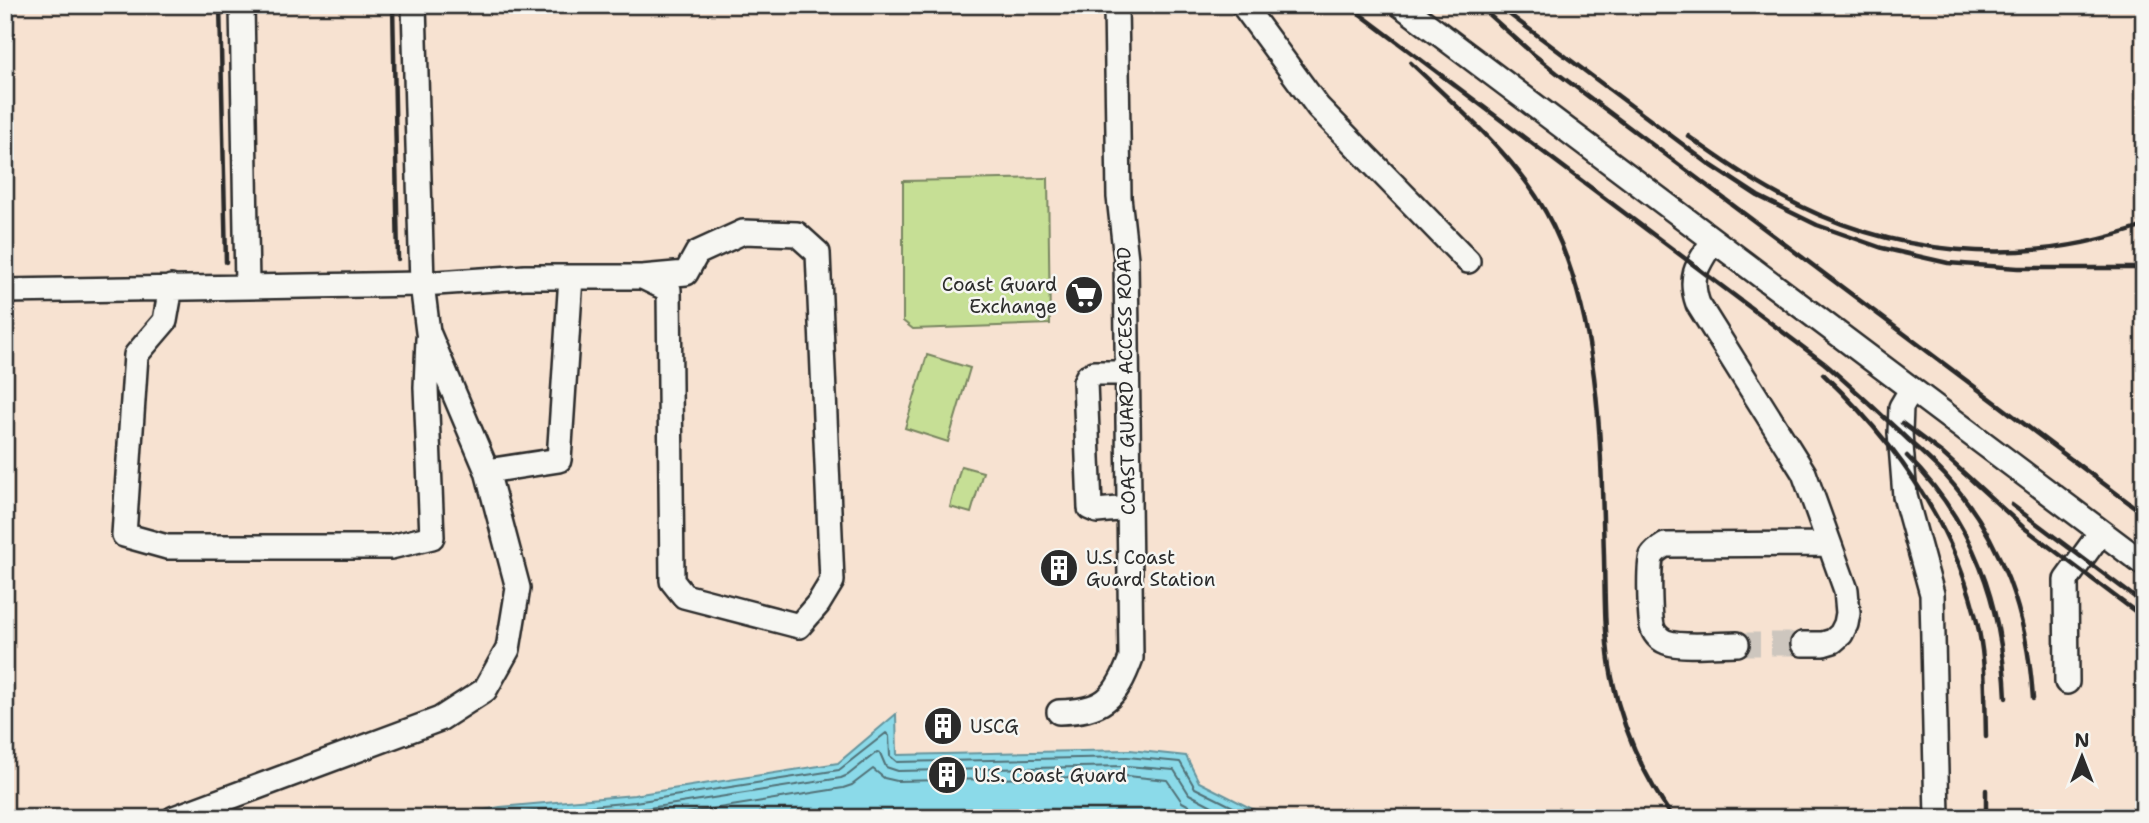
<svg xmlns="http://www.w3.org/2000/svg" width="2149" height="823" viewBox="0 0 2149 823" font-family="'Shantell Sans',sans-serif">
<rect width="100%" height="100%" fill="#f6ede3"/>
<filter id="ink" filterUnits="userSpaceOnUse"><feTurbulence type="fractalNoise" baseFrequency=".0143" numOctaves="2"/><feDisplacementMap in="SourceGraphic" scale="14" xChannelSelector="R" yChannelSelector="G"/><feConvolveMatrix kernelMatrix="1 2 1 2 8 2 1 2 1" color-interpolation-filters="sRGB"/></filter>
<g filter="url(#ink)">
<path fill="#f7e2d1" d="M 5,5 L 2144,5 L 2144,818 L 1281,818 L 1266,816 L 1199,782 L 1127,750 L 896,755 L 896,714 L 838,763 L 634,795 L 500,807 L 443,818 L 5,818 Z"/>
<path fill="#c6df95" stroke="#788560" stroke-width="2" d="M 1048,178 L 1050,324 L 913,329 L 903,321 L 903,181 Z
M 927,355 L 970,368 L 948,442 L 905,428 Z
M 961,466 L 983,472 L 971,513 L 950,507 Z"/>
<path fill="#8bdae9" stroke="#65949d" stroke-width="2" d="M 896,714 L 897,755 L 1130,750 L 1186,756 L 1199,782 L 1266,816 L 1281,818 L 443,818 L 500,807 L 634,795 L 838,763 Z"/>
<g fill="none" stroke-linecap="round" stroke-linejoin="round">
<path stroke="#517177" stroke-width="2" d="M 480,818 L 501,814 L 635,802 L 839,770 L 886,733 L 889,736 L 890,756 L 897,762 L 1127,757 L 1180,762 L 1195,788 L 1255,818
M 553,818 L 636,810 L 841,778 L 848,775 L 877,752 L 880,753 L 886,767 L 898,771 L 1127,766 L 1174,770 L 1189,794 L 1235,818
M 656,818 L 843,788 L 852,785 L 873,769 L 884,778 L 897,781 L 1127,776 L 1167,780 L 1182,802 L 1212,818"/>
<path stroke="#cdc6be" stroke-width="23" stroke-dasharray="23 11" stroke-linecap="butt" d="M 1737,644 L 1803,644"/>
<defs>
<path id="minor" d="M 242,5 L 247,286
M 1243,5 L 1318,107 L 1468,261
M 1401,5 L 2144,564
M 1713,241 C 1698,264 1688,276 1698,304 L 1804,473 L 1846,590 L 1848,613 L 1846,624 L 1841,634 L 1833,641 L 1823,644 L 1803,644
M 171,287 L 165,321 L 136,355 L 124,535 L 167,547 L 391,547 L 432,537 L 426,387 L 428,339
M 5,291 L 422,284 L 525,277 L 642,277 L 669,290 L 672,581 L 684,596 L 799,626 L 818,604 L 832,581 L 818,253 L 797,234 L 743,232 L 697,253 L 686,273 L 642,277
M 1127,373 L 1094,373 L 1088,376 L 1085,382 L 1090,508 L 1097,511 L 1129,508
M 1911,390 L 1901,407 L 1900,433 L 1905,496 L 1932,594 L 1937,818
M 487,471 L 559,460 L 571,277
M 1737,644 C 1720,644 1681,648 1666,642 C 1659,639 1654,634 1652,626 C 1650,616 1648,564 1652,556 C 1655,551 1660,548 1665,545 L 1828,544
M 2067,682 L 2066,580 L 2101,532
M 1059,712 C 1103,711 1116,699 1131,658 L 1126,259 L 1119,197 L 1116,5
M 174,818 L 440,719 L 485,690 L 508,649 L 518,588 L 487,471 L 428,332 L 422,284 L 414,5"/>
</defs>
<use href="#minor" stroke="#2b2b2b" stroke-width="28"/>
<use href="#minor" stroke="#f6f6f2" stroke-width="23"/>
<path stroke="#2b2b2b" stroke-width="4.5" d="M 220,5 L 226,262
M 393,5 L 398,259
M 1348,5 L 1824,363 C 1850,385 1874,408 1899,431 C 1914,446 1931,460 1945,475 C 2002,537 2028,617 2033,699
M 1478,5 L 1533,54 L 1557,73 L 2144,514
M 1497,5 L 1709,164 L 1758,196 L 1817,225 L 1882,248 L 1948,263 L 2018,268 L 2144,268
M 1411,63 C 1462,112 1522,161 1553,226 C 1601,325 1601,449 1604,557 C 1605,598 1604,639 1612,678 C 1622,728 1644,776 1673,818
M 1688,136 C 1717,157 1746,177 1777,194 C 1890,257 2022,269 2144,226
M 1823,374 C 1897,444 1958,530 1979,631 C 1986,666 1985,702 1986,737
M 1902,423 L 1942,453 L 2023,527 L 2144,618
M 1907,456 C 1974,523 2002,604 2006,698
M 2012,505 L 2144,604
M 1986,790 L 1986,818"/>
</g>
</g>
<defs>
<symbol id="supermarket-disc" viewBox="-11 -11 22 22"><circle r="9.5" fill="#2b2b2b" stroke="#f6f6f2"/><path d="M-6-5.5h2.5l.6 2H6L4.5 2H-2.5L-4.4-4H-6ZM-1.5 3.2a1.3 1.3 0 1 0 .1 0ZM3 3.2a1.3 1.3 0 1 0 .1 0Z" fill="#fff"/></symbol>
<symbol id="building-disc" viewBox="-11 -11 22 22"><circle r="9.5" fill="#2b2b2b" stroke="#f6f6f2"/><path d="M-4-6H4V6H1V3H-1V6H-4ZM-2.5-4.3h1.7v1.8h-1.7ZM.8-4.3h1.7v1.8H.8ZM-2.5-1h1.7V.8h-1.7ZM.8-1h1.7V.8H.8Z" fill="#fff"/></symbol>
</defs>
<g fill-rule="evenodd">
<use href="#supermarket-disc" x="1062" y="273" width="44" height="44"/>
<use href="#building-disc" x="1037" y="546" width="44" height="44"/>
<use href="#building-disc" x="921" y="704" width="44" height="44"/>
<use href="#building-disc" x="925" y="753" width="44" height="44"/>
</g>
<g text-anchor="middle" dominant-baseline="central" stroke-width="5" stroke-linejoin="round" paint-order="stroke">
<g font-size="19" fill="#2b2b2b" stroke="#f6f6f2" text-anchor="start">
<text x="1057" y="284" text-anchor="end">Coast Guard<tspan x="1057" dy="22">Exchange</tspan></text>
<text x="1086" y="557">U.S. Coast<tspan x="1086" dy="22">Guard Station</tspan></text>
<text x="970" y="726">USCG</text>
<text x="974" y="775">U.S. Coast Guard</text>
</g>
<g font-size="19" fill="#2b2b2b" stroke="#f6f6f2">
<text transform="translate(1126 381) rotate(-91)">COAST GUARD ACCESS ROAD</text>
</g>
</g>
<rect width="2149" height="823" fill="none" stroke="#f6f6f2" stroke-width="28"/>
<rect x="14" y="14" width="2121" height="795" fill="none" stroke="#2b2b2b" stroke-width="2.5" filter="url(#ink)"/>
<g transform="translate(2082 757)" stroke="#f6f6f2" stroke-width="5" paint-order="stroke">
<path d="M0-5L12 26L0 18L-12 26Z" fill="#2b2b2b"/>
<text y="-10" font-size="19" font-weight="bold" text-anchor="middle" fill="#2b2b2b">N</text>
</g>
</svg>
